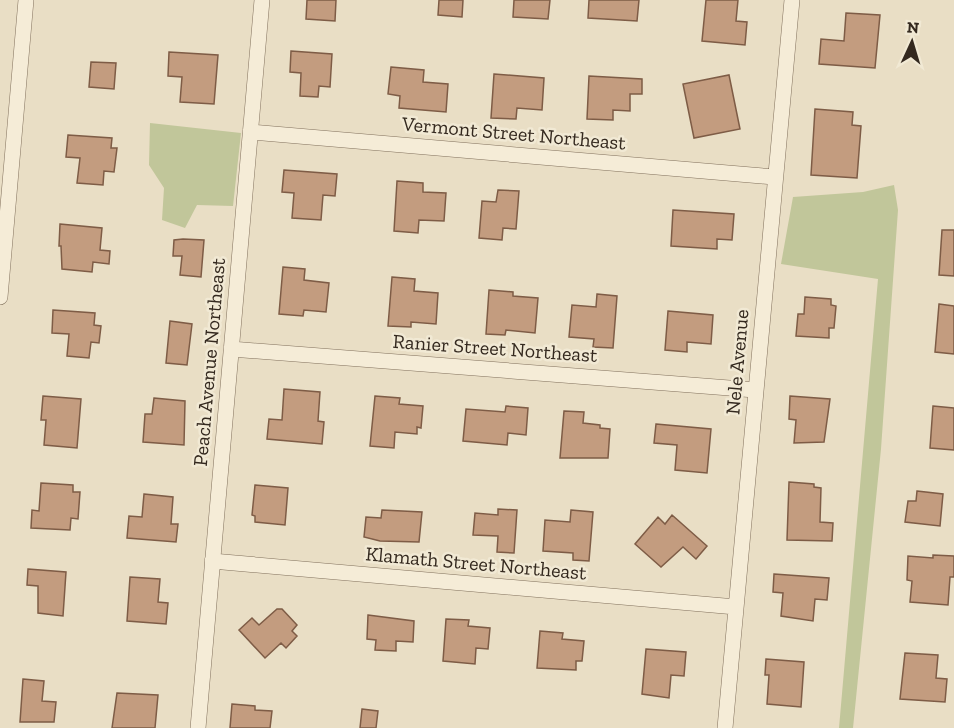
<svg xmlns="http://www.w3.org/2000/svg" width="954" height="728" viewBox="0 0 954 728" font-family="'Zilla Slab',serif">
<rect width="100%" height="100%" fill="#e9dec5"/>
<path fill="#c1c69a" d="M 150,123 L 241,133 L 233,206 L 197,205 L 185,228 L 162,220 L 164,188 L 149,165 Z
M 894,185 L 898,210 L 881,449 L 853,728 L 839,728 L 878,279 L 781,264 L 793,197 L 863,192 Z"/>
<path fill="#c39c7f" stroke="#7e5c46" stroke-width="1.5" d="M 307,0 L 336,0 L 335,21 L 306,19 Z
M 439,0 L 463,0 L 462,17 L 438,15 Z
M 514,0 L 550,0 L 548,19 L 513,17 Z
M 589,0 L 639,0 L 637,21 L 588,18 Z
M 706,0 L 738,0 L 736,21 L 747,22 L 745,45 L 702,41 Z
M 846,13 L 880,15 L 875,68 L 819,64 L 821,39 L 844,41 Z
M 291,51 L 332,54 L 330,87 L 319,86 L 318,97 L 300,96 L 301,73 L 290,72 Z
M 169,52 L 218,55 L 214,104 L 180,102 L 182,77 L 168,76 Z
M 91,62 L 116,63 L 114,89 L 89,87 Z
M 391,67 L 424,70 L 423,82 L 448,84 L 446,112 L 399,108 L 400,96 L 388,94 Z
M 494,74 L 544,78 L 542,110 L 517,108 L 516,119 L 491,118 Z
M 729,75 L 740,129 L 694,138 L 683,84 Z
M 589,76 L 642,79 L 642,94 L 630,94 L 630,111 L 613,110 L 613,120 L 587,119 Z
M 815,109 L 853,112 L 852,125 L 861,126 L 857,178 L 811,175 Z
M 68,135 L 112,138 L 111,148 L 117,148 L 114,172 L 104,171 L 103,185 L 77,183 L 80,158 L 66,157 Z
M 284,170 L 337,174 L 335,196 L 323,195 L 321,220 L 292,218 L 294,193 L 282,192 Z
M 397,181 L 423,183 L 423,192 L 446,193 L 444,221 L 419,220 L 418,233 L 394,231 Z
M 498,190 L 519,191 L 516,229 L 503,228 L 502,240 L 479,238 L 482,201 L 496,202 Z
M 673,210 L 734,214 L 732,240 L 717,239 L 717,249 L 671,246 Z
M 60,224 L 102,228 L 100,250 L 110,251 L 109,264 L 93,262 L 92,272 L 62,269 L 61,246 L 59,246 Z
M 942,230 L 954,230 L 954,276 L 939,275 Z
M 183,239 L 204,240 L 201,277 L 180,275 L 182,256 L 173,256 L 174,240 Z
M 283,267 L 305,269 L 304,280 L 329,283 L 326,312 L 304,310 L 303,316 L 279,314 Z
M 392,277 L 415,279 L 414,291 L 438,293 L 436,324 L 411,322 L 411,327 L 388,326 Z
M 489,290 L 513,292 L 513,296 L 538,298 L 535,333 L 506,330 L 505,335 L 486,334 Z
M 597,294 L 617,296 L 613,348 L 593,347 L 594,339 L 569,337 L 572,305 L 596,307 Z
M 805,297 L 831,299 L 831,305 L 836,306 L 834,328 L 829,328 L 829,338 L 796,336 L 798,314 L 804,314 Z
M 939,304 L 954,306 L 954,354 L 935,352 Z
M 53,310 L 95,313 L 94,325 L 101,326 L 99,343 L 91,342 L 89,358 L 67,356 L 69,334 L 52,333 Z
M 668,311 L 713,315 L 711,344 L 687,342 L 687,352 L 665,350 Z
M 170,321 L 192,324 L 187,365 L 166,363 Z
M 284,389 L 320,392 L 318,421 L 324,422 L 322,444 L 267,439 L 269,419 L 282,420 Z
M 43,396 L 81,399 L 77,448 L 44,445 L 46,420 L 41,420 Z
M 375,396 L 400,398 L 399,404 L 423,406 L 421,428 L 417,427 L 417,434 L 395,432 L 394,448 L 370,446 Z
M 790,396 L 830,399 L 824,442 L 794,443 L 796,420 L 789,419 Z
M 154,398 L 185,401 L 184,445 L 143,442 L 145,414 L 152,414 Z
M 506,406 L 528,408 L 526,435 L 508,433 L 507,445 L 463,441 L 466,409 L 505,412 Z
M 933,406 L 954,408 L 954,450 L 930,448 Z
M 564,411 L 584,412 L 583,423 L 600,425 L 600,428 L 610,429 L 608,458 L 560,458 Z
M 656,424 L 711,429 L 707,473 L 675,470 L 677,445 L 654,443 Z
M 789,482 L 814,484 L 814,487 L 821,488 L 820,522 L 833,523 L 832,541 L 787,540 Z
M 41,483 L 73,485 L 73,492 L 80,492 L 78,519 L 71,518 L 70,530 L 31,528 L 32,510 L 39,511 Z
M 255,485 L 288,488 L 285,525 L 255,522 L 255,516 L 252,515 Z
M 917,491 L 943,494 L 940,526 L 905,522 L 908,501 L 916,501 Z
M 144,494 L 173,497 L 171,524 L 178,524 L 176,542 L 127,538 L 129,516 L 142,517 Z
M 498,509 L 517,510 L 514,553 L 497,552 L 498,536 L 473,535 L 475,513 L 498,515 Z
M 382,510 L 422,512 L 419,542 L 380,541 L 364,537 L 366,517 L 381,518 Z
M 571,510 L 593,512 L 589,561 L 573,560 L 573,553 L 543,551 L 545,520 L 570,522 Z
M 672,515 L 707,546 L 696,559 L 683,547 L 661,567 L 635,544 L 658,517 L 665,524 Z
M 933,555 L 954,556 L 954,577 L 950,577 L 948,605 L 910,602 L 912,581 L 907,580 L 908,556 L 933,558 Z
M 28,569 L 66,572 L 63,616 L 38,613 L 38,586 L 27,585 Z
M 774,574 L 829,578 L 827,600 L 815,599 L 813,621 L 781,616 L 783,593 L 773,592 Z
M 130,577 L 160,579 L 158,602 L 168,603 L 166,624 L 127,621 Z
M 277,609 L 282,609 L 297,625 L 292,631 L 297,636 L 286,648 L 281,643 L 265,658 L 239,630 L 252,618 L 259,625 Z
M 368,615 L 414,621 L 413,642 L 396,641 L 396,651 L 375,650 L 376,640 L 367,639 Z
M 446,619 L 469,620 L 468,626 L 490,628 L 488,649 L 476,648 L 475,664 L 443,661 Z
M 540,631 L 563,633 L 562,639 L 584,641 L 582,661 L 576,661 L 576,670 L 537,668 Z
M 646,649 L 686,652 L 684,676 L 671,675 L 669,698 L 642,694 Z
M 905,653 L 938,655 L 936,678 L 947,679 L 945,702 L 900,699 Z
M 766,659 L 804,662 L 801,707 L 767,704 L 769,675 L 765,675 Z
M 23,679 L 44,681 L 42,701 L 56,702 L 54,722 L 20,722 Z
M 117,693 L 158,695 L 155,728 L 112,728 Z
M 232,704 L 255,706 L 255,710 L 272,711 L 270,728 L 230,728 Z
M 362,709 L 378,711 L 376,728 L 360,728 Z"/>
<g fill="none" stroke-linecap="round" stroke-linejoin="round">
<defs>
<path id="minor" d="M 250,132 L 774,177
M 0,297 L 26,0
M 231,349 L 755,390
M 212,561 L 736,607
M 198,728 L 262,0
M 725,728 L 792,0"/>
</defs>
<use href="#minor" stroke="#82715d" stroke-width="16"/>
<use href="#minor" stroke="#f5ecd7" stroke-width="15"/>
</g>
<g text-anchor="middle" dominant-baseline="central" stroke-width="5" stroke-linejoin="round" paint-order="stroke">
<g font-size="20" fill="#34291f" stroke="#f1e9d4">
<text transform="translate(514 133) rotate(5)">Vermont Street Northeast</text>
<text transform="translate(495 348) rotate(4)">Ranier Street Northeast</text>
<text transform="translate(209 362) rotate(-85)">Peach Avenue Northeast</text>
<text transform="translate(737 362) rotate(-85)">Nele Avenue</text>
<text transform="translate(476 563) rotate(5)">Klamath Street Northeast</text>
</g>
</g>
<g transform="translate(912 42) rotate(4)" stroke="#f1e9d4" stroke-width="4.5" paint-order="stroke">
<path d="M0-4.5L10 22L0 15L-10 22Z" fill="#34291f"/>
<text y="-9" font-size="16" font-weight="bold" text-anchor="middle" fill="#34291f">N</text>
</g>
</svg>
